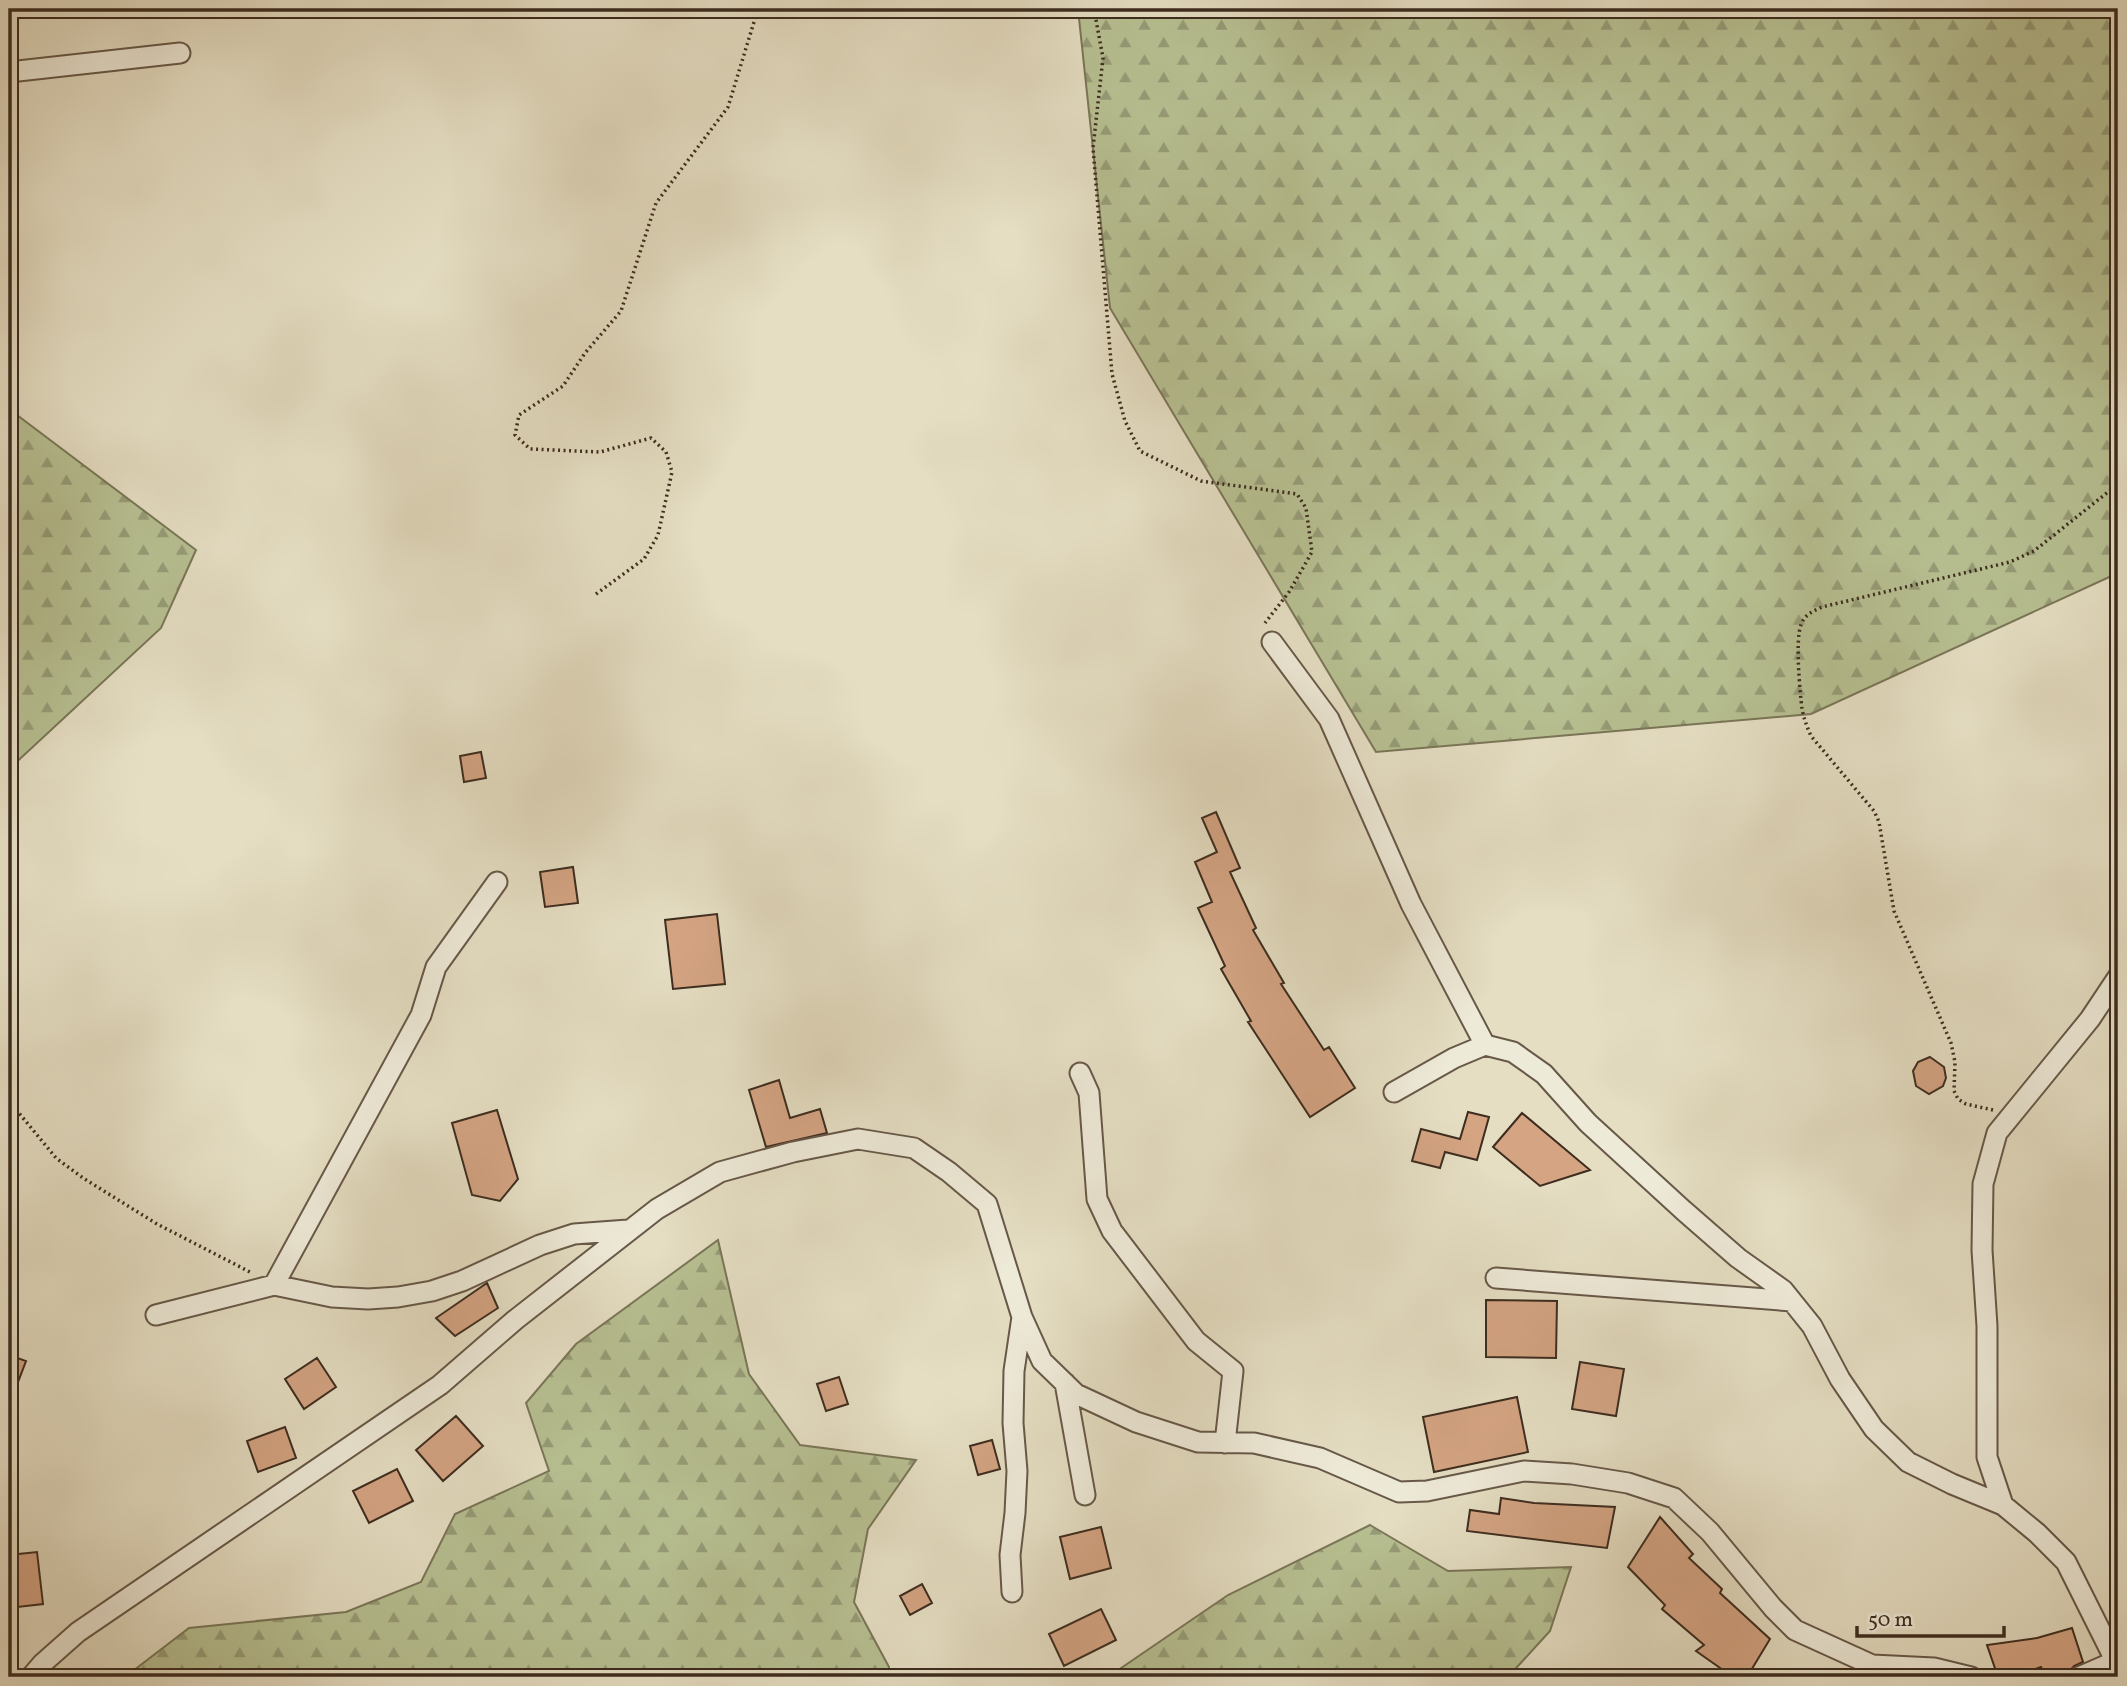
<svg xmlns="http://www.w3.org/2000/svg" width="2127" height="1686" viewBox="0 0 2127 1686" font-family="Vollkorn,serif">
<defs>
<pattern id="forest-firs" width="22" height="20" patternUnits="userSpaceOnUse" patternTransform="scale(1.75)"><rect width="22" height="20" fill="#b7c092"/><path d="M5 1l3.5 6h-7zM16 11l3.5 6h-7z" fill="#969c77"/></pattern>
</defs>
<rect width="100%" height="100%" fill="#e5dec3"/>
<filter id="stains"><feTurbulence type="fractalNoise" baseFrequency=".00286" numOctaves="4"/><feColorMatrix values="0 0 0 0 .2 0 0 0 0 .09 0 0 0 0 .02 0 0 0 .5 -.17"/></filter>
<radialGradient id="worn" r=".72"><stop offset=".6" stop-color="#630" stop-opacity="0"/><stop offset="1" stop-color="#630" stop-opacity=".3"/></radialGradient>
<path fill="url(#forest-firs)" stroke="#7a7658" stroke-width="2" d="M 1078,9 L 2118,9 L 2118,573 L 1811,714 L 1376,752 L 1110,308 Z
M 9,409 L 196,550 L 161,628 L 9,769 Z
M 718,1240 L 749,1374 L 800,1445 L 916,1460 L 868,1529 L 854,1602 L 889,1667 L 888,1677 L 125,1677 L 189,1628 L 346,1612 L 421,1582 L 455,1514 L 549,1471 L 526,1403 L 576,1344 Z
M 1370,1525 L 1448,1571 L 1571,1567 L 1550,1631 L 1508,1677 L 1108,1677 L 1228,1595 Z"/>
<path fill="#d4a483" stroke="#3d2c1f" stroke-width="2" d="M 481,752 L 486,778 L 464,782 L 460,756 Z
M 1216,812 L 1240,868 L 1230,872 L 1256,928 L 1253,930 L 1284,983 L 1281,984 L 1324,1050 L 1329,1047 L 1355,1088 L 1310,1117 L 1248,1022 L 1251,1021 L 1221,969 L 1225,966 L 1198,908 L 1212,902 L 1195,862 L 1217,852 L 1202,818 Z
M 573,867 L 578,903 L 545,907 L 540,872 Z
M 717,914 L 725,984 L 673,989 L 665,920 Z
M 1930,1057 L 1944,1067 L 1946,1078 L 1943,1086 L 1929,1094 L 1916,1086 L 1913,1071 L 1918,1062 Z
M 779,1080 L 790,1118 L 820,1109 L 827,1133 L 766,1147 L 749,1090 Z
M 497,1110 L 518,1179 L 500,1201 L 472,1195 L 452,1123 Z
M 1468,1112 L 1489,1117 L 1477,1160 L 1445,1152 L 1440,1168 L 1412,1161 L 1421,1129 L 1460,1139 Z
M 1522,1113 L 1590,1170 L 1540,1186 L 1493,1147 Z
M 487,1283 L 498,1308 L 455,1336 L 436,1318 Z
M 1486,1300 L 1557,1301 L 1556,1358 L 1486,1357 Z
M 9,1355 L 26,1361 L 10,1403 L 9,1403 Z
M 317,1358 L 336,1387 L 304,1409 L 285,1379 Z
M 1580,1362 L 1624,1369 L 1616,1416 L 1572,1409 Z
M 839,1377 L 848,1404 L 826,1411 L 817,1384 Z
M 1517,1397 L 1528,1452 L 1434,1472 L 1423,1417 Z
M 456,1416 L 483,1446 L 443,1481 L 416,1450 Z
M 285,1427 L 296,1458 L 258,1472 L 247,1441 Z
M 992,1440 L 1000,1469 L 978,1475 L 970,1446 Z
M 397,1469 L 413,1501 L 369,1523 L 353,1491 Z
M 1501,1498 L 1534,1503 L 1615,1507 L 1607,1548 L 1467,1531 L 1470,1510 L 1499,1514 Z
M 1660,1517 L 1693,1554 L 1689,1558 L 1722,1589 L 1720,1593 L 1770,1639 L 1747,1677 L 1733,1677 L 1696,1651 L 1704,1645 L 1662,1609 L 1665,1605 L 1628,1567 Z
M 1101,1527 L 1111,1568 L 1070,1579 L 1060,1537 Z
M 37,1552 L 43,1604 L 9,1608 L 9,1555 Z
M 922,1584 L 932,1603 L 910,1615 L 900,1596 Z
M 1101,1609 L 1116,1640 L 1064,1666 L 1049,1634 Z
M 2072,1628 L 2083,1662 L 2074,1666 L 2068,1673 L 2054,1677 L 2045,1677 L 2041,1667 L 2011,1677 L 1998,1677 L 1987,1645 L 2037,1638 Z"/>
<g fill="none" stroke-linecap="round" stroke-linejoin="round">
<defs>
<path id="street" d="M 9,72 L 180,53
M 1272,642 L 1329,719 L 1411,904 L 1485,1045
M 1080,1073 L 1089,1093 L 1097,1199 L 1112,1231 L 1196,1341 L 1233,1371 L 1225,1443
M 1394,1092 L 1454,1058 L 1485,1045 L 1513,1052 L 1544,1074 L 1588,1123 L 1683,1210 L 1738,1258 L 1783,1290 L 1812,1326 L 1840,1379 L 1874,1429 L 1908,1462 L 1952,1484 L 2003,1505 L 2037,1533 L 2066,1562 L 2116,1662
M 1496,1278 L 1792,1301
M 274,1285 L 421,1015 L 436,967 L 497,882
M 156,1315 L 274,1285 L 332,1297 L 368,1299 L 398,1297 L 432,1291 L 462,1281 L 540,1245 L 574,1234 L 628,1230
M 1065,1383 L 1085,1495
M 2003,1505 L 1987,1457 L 1987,1326 L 1982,1250 L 1983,1184 L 1997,1133 L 2090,1019 L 2118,977
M 1012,1592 L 1010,1555 L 1015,1513 L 1017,1471 L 1013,1423 L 1014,1371 L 1022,1317
M 31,1677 L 43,1663 L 78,1632 L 440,1385 L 515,1320 L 657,1209 L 720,1172 L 793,1152 L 858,1139 L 914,1148 L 949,1172 L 987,1204 L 1022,1317 L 1042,1361 L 1076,1394 L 1136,1422 L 1198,1442 L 1254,1443 L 1320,1458 L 1399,1492 L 1427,1491 L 1524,1471 L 1572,1474 L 1628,1483 L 1674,1498 L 1710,1532 L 1773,1608 L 1795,1630 L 1872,1665 L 1934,1668 L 1971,1677
M 2079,1677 L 2118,1660"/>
</defs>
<use href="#street" stroke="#675848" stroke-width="23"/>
<path stroke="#3d2c1f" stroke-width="3.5" stroke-dasharray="2 3.5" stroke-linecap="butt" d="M 1094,9 L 1103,58 L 1093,148 L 1112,374 L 1125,421 L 1140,451 L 1201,481 L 1297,494 L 1306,508 L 1312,552 L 1289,592 L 1265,623
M 667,13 L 667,9
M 596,594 L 644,559 L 658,535 L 672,472 L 666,452 L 651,438 L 600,452 L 530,449 L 515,435 L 519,415 L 563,386 L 585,353 L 621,311 L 656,203 L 728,107 L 758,9
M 9,1101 L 56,1158 L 83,1178 L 157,1224 L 250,1272
M 1993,1110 L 1966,1104 L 1958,1099 L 1954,1091 L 1955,1062 L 1951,1043 L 1894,911 L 1879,822 L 1874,811 L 1811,736 C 1807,727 1804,719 1802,709 C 1800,692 1795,640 1801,625 C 1804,615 1813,611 1822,607 L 2010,562 L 2034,551 L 2118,484"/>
<use href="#street" stroke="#eeead8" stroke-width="19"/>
</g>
<rect width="2127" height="1686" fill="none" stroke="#e5dec3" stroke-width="35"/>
<rect x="10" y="10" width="2106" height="1665" fill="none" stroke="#3d2c1f" stroke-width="3.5"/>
<rect x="18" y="18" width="2092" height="1651" fill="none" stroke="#3d2c1f" stroke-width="2"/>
<path d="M1857 1626v10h147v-10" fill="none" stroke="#3d2c1f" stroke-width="3.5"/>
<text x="1868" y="1626" font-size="21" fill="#3d2c1f" stroke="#eeead8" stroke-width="5" paint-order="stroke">50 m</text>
<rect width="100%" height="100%" filter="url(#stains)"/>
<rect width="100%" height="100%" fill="url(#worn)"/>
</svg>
